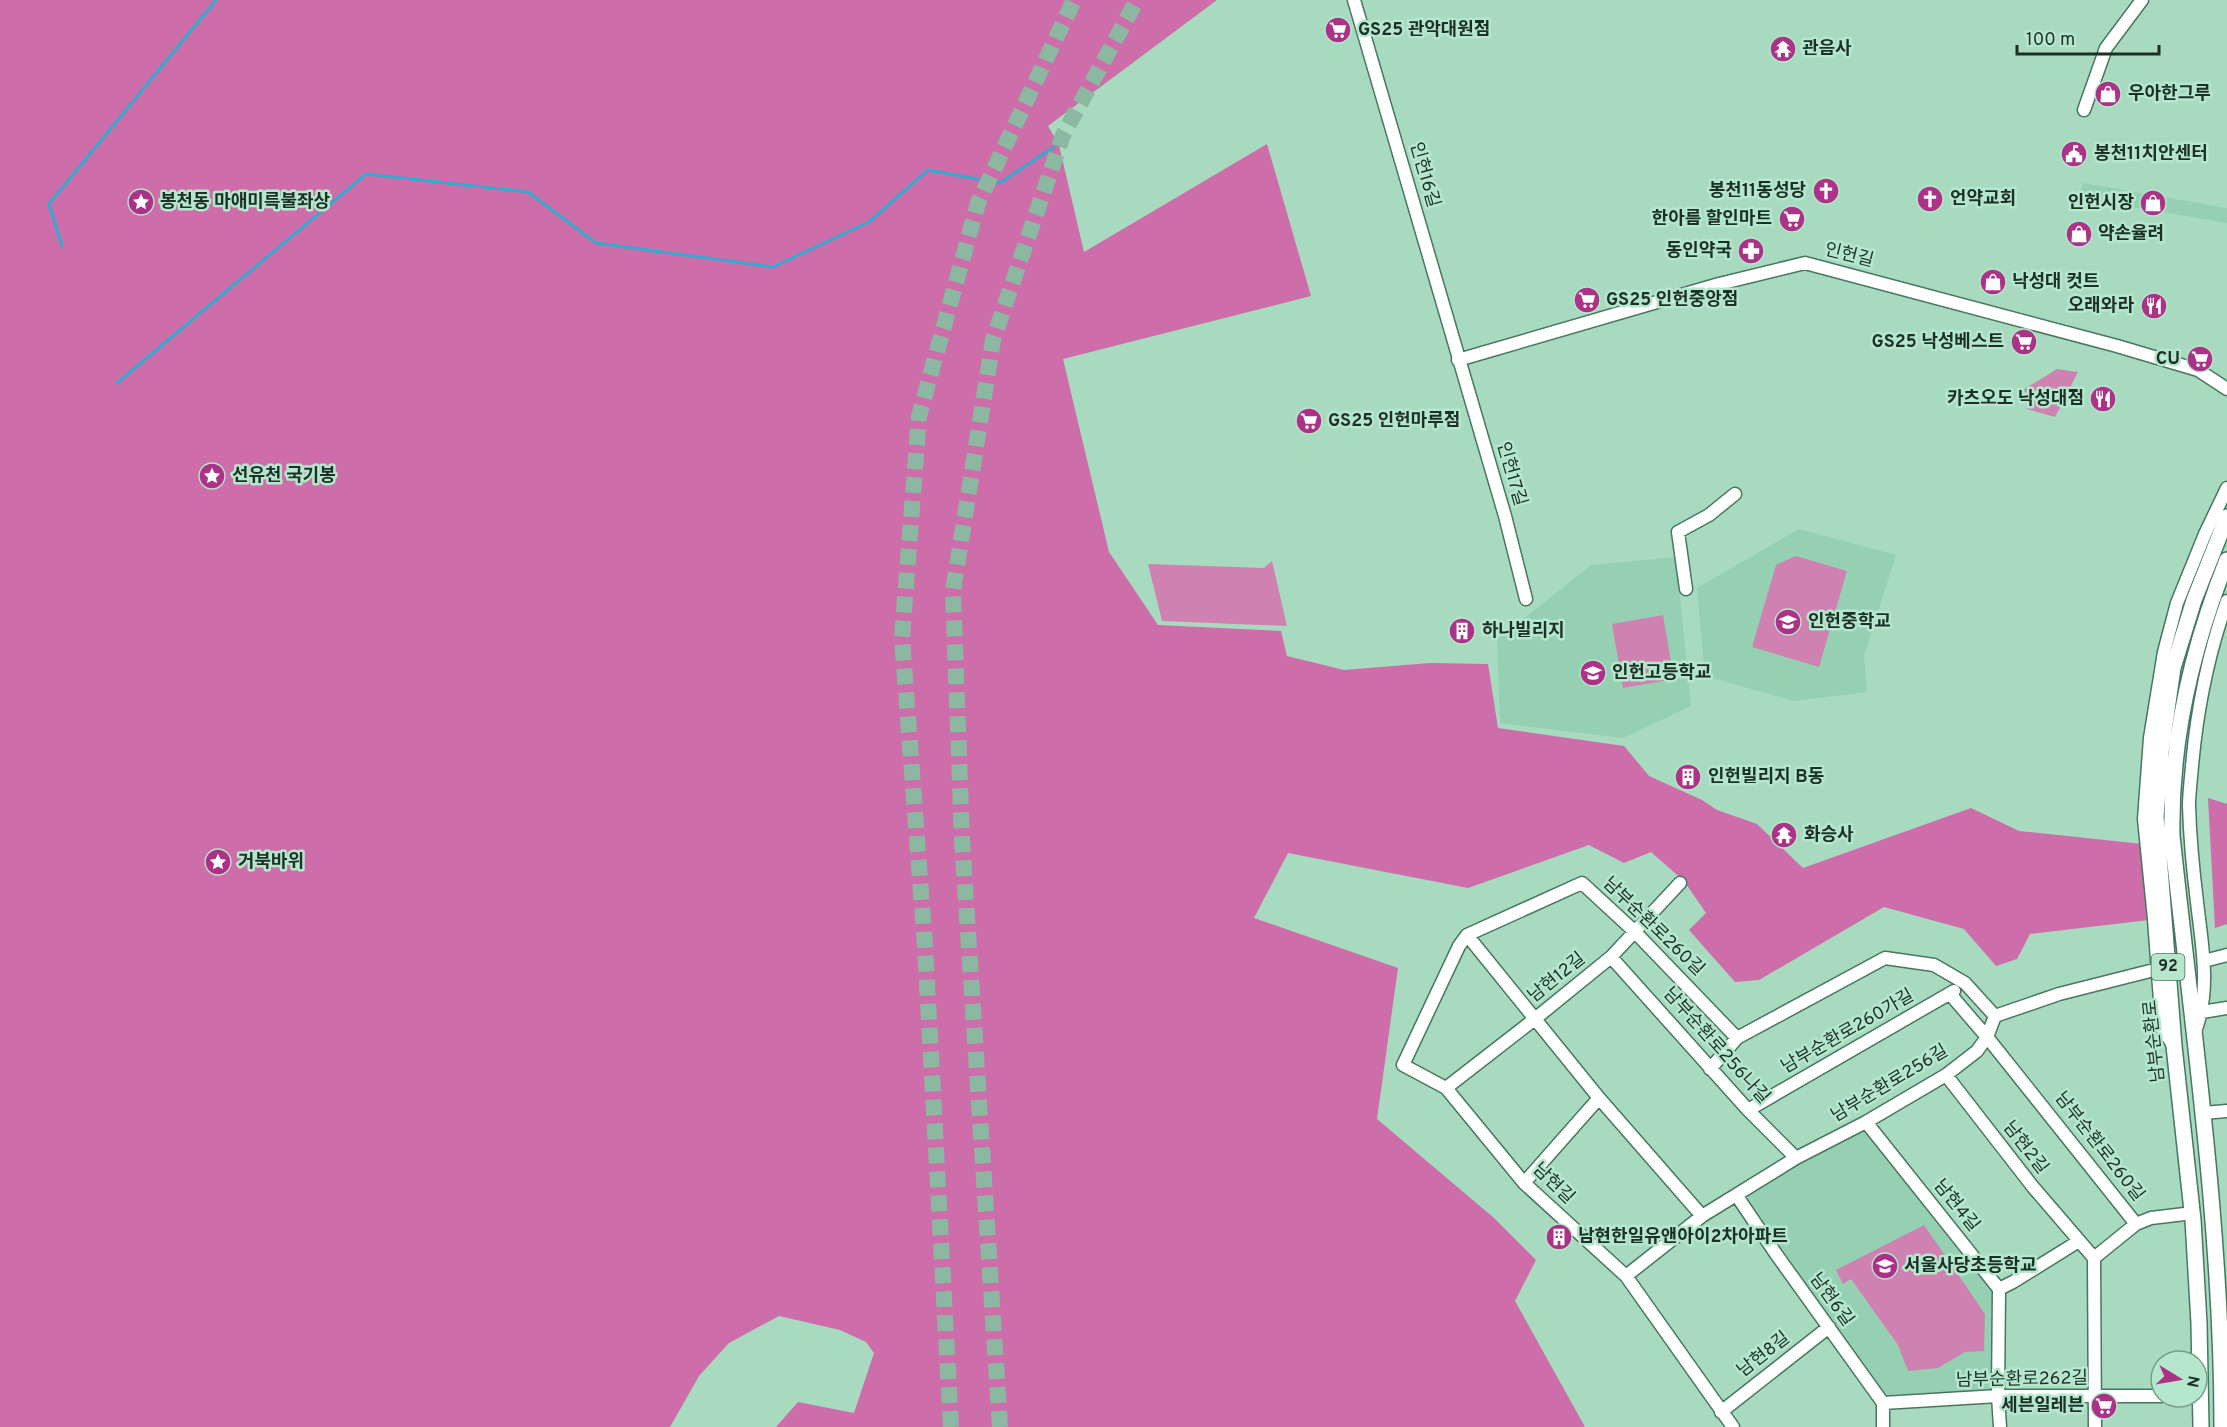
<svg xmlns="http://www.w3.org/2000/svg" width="2227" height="1427" viewBox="0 0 2227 1427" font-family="Overpass,'Noto Sans KR',sans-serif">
<rect width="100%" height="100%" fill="#a8dac0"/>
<path fill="#96d0b3" d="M 2083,183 L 2227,208 L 2227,223 L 2079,198 Z
M 1799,529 L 1896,555 L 1864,656 L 1867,692 L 1794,701 L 1705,676 L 1697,588 Z
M 1676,557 L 1691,706 L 1623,738 L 1500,723 L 1497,640 L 1591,565 Z
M 1866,1122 L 1992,1281 L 1994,1393 L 1884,1395 L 1782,1251 L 1746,1194 Z"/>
<path fill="#cf82b2" d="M 2057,369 L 2078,372 L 2055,417 L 2027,409 L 2030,395 L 2023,390 Z
M 1796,556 L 1847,571 L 1819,667 L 1752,647 L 1776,565 Z
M 1272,561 L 1287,626 L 1162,621 L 1148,564 L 1264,568 Z
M 1663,615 L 1674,679 L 1623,688 L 1612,624 Z
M 1924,1225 L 1985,1314 L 1984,1351 L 1965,1352 L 1938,1368 L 1908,1371 L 1898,1345 L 1851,1279 L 1843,1284 L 1836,1270 Z"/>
<path fill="#cd6daa" d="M 0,0 L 1217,0 L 1048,126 L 1059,145 L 1084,252 L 1267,144 L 1311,296 L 1063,359 L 1109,552 L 1158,625 L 1281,631 L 1287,656 L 1344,670 L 1430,663 L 1488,664 L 1498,728 L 1624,746 L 1649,776 L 1702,800 L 1717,810 L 1757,824 L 1803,868 L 1971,808 L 2019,831 L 2161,846 L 2149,920 L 2030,934 L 2017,959 L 1996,966 L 1964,929 L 1884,907 L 1759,980 L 1735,982 L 1689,930 L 1706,913 L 1684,881 L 1651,852 L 1624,863 L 1589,845 L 1468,888 L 1288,853 L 1254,918 L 1398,968 L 1377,1119 L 1494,1218 L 1536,1260 L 1515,1301 L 1585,1427 L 776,1427 L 798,1402 L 854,1413 L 874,1353 L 866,1342 L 840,1330 L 779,1316 L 729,1343 L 699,1376 L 670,1427 L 0,1427 Z
M 2208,798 L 2227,804 L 2227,924 L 2215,928 Z"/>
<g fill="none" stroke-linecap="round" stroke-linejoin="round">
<path stroke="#34abce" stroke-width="3" d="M 62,246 L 49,204 L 216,0
M 117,383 L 366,174 L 528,192 L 596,243 L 773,267 L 869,222 L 928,170 L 1000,183 L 1054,147"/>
<path stroke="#8cb8a1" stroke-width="16" stroke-dasharray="16 8" stroke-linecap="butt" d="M 951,1427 L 925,946 L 902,638 L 919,416 L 978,203 L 1074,0
M 1000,1427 L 962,839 L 953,591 L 993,340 L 1063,135 L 1137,0"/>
<defs>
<path id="minor" d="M 1354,0 L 1505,516 L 1526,599
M 2084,110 L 2106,48 L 2142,0
M 1458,360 L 1719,284 L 1805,263 L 2117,346 L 2198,370 L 2227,389
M 1686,589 L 1678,532 L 1709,515 L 1735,494
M 1467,935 L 1599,1098 L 1702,1216
M 1611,957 L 1748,1110 L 1796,1158
M 2204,961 L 2227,955
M 1950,994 L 1987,1037 L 2136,1224 L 2151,1218 L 2193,1213
M 2202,1012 L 2227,1008
M 2195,1032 C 2211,989 2202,946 2197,902 C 2193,870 2190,838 2189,806 C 2189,793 2191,779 2192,766 C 2197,710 2208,654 2227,601
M 2173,1045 L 2162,1028 L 2154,919 L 2144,819 L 2150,738 L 2164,652 L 2177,603 L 2205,534 L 2227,488
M 1710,1069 L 1737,1038
M 1946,1075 L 2033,1187 L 2094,1258 L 2095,1427
M 1446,1088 L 1536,1018 L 1611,957 L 1680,883
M 1748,1110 L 1954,991
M 2203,1113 L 2227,1111
M 1866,1122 L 1999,1289 L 1998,1396 L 2000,1427
M 1524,1183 L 1599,1098
M 1737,1196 L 1776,1254 L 1883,1403 L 1883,1427
M 2094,1258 L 2136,1224
M 1626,1276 L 1702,1216 L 1796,1158 L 1866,1122 L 1946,1075 L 1977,1051 L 1987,1037 L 1995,1016 L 2059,994 L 2158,969
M 1999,1289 L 2013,1282 L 2079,1241
M 1883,1403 L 1998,1396 L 2161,1396
M 1721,1412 L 1829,1327
M 1733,1427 L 1626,1276 L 1524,1183 L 1446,1088 L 1403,1065 L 1459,946 L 1467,935 L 1582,883 L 1634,931 L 1737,1038 L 1885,958 L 1934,965 L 1965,983 L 1995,1016"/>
<path id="major" d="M 2201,1427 L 2199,1323 L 2193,1220 L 2174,1046 L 2156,817 L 2161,752 L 2173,668 L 2194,600 L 2227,517
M 2222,1427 C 2222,1229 2193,1033 2172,836 C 2170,741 2192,648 2227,560"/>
</defs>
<use href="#minor" stroke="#487760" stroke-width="15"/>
<use href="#major" stroke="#487760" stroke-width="18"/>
<use href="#minor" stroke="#fff" stroke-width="12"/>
<use href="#major" stroke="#fff" stroke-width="15"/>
</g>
<defs>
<symbol id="supermarket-disc" viewBox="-11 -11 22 22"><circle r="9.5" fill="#ac3287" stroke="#b5e7cd"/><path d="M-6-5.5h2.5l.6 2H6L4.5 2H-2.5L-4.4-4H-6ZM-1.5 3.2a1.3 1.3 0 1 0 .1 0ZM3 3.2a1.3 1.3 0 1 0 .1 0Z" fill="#fff"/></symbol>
<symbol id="temple-disc" viewBox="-11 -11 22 22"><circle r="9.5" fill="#ac3287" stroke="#b5e7cd"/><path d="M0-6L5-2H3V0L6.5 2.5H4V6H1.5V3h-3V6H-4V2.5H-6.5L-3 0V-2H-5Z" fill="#fff"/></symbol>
<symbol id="shop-disc" viewBox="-11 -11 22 22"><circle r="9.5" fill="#ac3287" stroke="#b5e7cd"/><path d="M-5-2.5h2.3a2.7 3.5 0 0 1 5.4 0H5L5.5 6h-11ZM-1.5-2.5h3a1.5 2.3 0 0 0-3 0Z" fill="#fff"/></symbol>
<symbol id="civic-disc" viewBox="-11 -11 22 22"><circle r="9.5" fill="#ac3287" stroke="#b5e7cd"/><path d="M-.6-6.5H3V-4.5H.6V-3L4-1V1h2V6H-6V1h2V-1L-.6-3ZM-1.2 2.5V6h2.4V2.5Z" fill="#fff"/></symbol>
<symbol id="church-disc" viewBox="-11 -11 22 22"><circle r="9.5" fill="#ac3287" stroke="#b5e7cd"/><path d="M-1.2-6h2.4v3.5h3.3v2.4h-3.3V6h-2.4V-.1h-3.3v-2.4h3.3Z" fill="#fff"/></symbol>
<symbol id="sight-disc" viewBox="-11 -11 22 22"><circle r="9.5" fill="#ac3287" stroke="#b5e7cd"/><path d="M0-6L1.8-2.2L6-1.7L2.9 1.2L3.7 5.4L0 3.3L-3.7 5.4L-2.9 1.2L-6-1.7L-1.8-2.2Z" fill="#fff"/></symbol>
<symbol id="pharmacy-disc" viewBox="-11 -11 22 22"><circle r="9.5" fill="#ac3287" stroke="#b5e7cd"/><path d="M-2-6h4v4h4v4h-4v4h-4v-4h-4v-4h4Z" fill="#fff"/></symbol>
<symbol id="restaurant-disc" viewBox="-11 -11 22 22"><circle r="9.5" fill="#ac3287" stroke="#b5e7cd"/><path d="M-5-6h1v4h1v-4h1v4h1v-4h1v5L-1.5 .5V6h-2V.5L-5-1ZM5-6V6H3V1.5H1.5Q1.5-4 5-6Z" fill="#fff"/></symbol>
<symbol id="school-disc" viewBox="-11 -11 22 22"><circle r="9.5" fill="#ac3287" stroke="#b5e7cd"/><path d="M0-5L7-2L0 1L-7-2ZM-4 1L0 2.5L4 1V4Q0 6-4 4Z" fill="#fff"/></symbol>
<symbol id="building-disc" viewBox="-11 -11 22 22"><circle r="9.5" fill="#ac3287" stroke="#b5e7cd"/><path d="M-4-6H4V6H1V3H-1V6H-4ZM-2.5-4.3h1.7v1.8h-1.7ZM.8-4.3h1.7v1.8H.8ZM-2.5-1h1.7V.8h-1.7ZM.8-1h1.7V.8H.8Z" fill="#fff"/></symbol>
</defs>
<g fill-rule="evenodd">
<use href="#supermarket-disc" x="1323" y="15" width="30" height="30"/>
<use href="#temple-disc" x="1768" y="34" width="30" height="30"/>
<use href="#shop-disc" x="2093" y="79" width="30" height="30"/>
<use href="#civic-disc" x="2059" y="139" width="30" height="30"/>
<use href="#church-disc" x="1811" y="176" width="30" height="30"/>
<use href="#church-disc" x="1915" y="184" width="30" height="30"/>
<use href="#sight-disc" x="126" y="187" width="30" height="30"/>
<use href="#shop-disc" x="2138" y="188" width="30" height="30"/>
<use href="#supermarket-disc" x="1777" y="204" width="30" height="30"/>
<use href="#shop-disc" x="2064" y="219" width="30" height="30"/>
<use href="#pharmacy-disc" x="1736" y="236" width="30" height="30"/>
<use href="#shop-disc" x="1978" y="267" width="30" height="30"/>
<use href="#supermarket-disc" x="1572" y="285" width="30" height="30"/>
<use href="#restaurant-disc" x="2139" y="291" width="30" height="30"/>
<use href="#supermarket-disc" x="2009" y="327" width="30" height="30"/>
<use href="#supermarket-disc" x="2185" y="344" width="30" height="30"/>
<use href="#restaurant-disc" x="2088" y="384" width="30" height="30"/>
<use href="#supermarket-disc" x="1294" y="406" width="30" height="30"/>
<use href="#sight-disc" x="197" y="461" width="30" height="30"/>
<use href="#school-disc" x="1773" y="607" width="30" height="30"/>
<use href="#building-disc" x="1447" y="616" width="30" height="30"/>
<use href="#school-disc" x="1578" y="658" width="30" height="30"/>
<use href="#building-disc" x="1673" y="762" width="30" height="30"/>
<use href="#temple-disc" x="1769" y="820" width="30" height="30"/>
<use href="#sight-disc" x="203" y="847" width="30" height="30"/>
<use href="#building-disc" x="1544" y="1222" width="30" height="30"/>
<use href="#school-disc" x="1870" y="1251" width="30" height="30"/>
<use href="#supermarket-disc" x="2089" y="1391" width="30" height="30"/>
</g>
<g text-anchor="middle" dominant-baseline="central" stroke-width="5" stroke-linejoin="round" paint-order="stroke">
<rect fill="#b5e7cd" stroke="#4b6759" stroke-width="1.5" x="2151.5" y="954" width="33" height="26" rx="4.5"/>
<g font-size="16" font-weight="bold" fill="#1d3027">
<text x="2168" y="967">92</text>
</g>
<g font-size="18" font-weight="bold" fill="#1d3027" stroke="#b5e7cd" text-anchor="start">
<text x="1358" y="30">GS25 관악대원점</text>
<text x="1802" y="49">관음사</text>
<text x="2128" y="94">우아한그루</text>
<text x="2094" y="154">봉천11치안센터</text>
<text x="1806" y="191" text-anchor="end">봉천11동성당</text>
<text x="1950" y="199">언약교회</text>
<text x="160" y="202">봉천동 마애미륵불좌상</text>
<text x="2134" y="203" text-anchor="end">인헌시장</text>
<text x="1772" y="219" text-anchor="end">한아름 할인마트</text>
<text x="2098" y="234">약손율려</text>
<text x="1732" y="251" text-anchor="end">동인약국</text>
<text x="2012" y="282">낙성대 컷트</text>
<text x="1606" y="300">GS25 인헌중앙점</text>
<text x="2134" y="306" text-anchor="end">오래와라</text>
<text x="2004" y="342" text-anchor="end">GS25 낙성베스트</text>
<text x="2180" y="359" text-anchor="end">CU</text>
<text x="2084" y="399" text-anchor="end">카츠오도 낙성대점</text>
<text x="1328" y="421">GS25 인헌마루점</text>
<text x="232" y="476">선유천 국기봉</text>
<text x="1808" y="622">인헌중학교</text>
<text x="1482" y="631">하나빌리지</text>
<text x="1612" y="673">인헌고등학교</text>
<text x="1708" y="777">인헌빌리지 B동</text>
<text x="1804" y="835">화승사</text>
<text x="238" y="862">거북바위</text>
<text x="1578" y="1237">남현한일유앤아이2차아파트</text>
<text x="1904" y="1266">서울사당초등학교</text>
<text x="2084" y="1406" text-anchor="end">세븐일레븐</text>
</g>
<g font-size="18" fill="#1d3027" stroke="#b5e7cd">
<text transform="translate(1424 175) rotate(74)">인헌16길</text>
<text transform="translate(1849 256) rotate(14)">인헌길</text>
<text transform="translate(1511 474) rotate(74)">인헌17길</text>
<text transform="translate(1653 927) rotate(44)">남부순환로260길</text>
<text transform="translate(1557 978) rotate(-39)">남현12길</text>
<text transform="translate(1848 1032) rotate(-30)">남부순환로260가길</text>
<text transform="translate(2155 1041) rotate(-96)">남부순환로</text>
<text transform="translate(1716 1046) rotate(48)">남부순환로256나길</text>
<text transform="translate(1890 1084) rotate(-31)">남부순환로256길</text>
<text transform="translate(2099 1147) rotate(52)">남부순환로260길</text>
<text transform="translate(2025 1148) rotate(52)">남현2길</text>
<text transform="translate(1553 1184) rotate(44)">남현길</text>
<text transform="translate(1956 1206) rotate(51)">남현4길</text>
<text transform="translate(1831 1300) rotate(54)">남현6길</text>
<text transform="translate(1764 1355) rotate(-38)">남현8길</text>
<text transform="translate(2022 1380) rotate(-1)">남부순환로262길</text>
</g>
</g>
<g transform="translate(2179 1379) rotate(101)"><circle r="28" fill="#b5e7cd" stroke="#789e8b" stroke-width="1.5"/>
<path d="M0-4.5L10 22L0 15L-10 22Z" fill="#ac3287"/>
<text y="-9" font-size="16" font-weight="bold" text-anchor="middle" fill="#1d3027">N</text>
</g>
<path d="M2017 45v9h142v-9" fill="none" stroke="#1d3027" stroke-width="3"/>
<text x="2026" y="45" font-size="18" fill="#1d3027" stroke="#b5e7cd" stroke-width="4.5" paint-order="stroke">100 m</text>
</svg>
